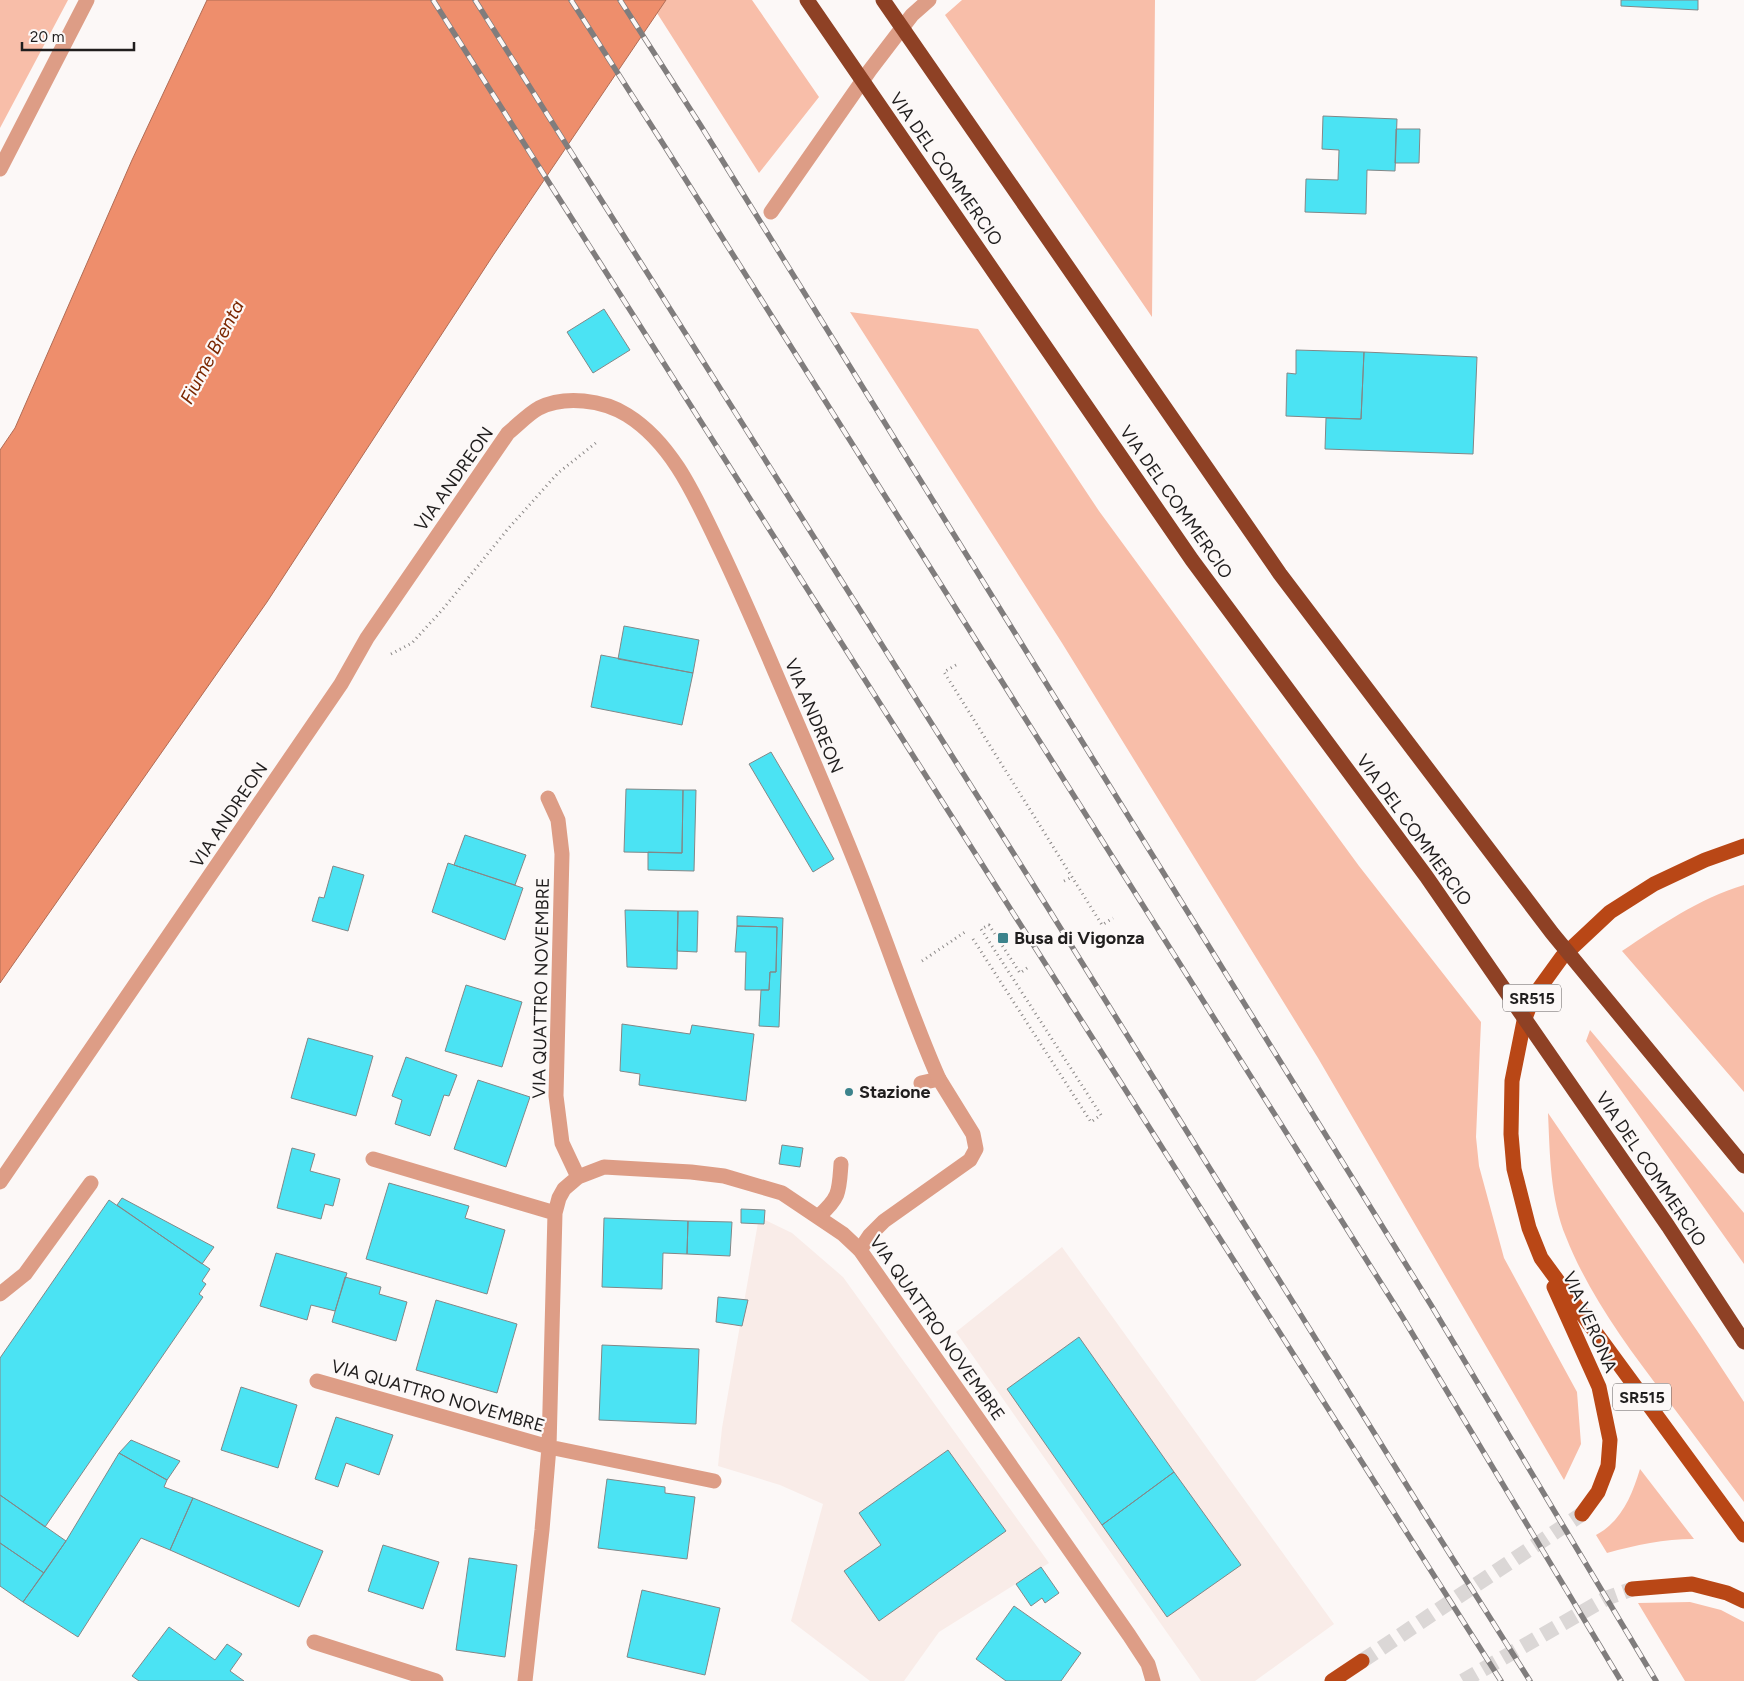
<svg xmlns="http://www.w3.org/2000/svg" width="1744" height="1681" viewBox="0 0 1744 1681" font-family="Figtree,sans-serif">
<rect width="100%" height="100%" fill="#fcf8f7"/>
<path fill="#f9ece8" d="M 759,1217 L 792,1233 L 843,1277 L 1049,1563 L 939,1632 L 904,1681 L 870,1681 L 791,1621 L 823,1504 L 780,1485 L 718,1466 L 722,1428 Z
M 1062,1247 L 1334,1624 L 1255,1681 L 1201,1681 L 956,1332 Z"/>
<path fill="#f8bea9" d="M 0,0 L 68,0 L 0,128 Z
M 666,0 L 752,0 L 819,97 L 759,173 L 657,13 Z
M 962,0 L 1155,0 L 1152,317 L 945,15 Z
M 850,312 L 978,329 L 1099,511 L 1359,866 L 1481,1022 L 1476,1137 L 1479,1166 L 1504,1258 L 1577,1392 L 1581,1444 L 1564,1480 L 1318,1058 L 1062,643 Z
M 1744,885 L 1744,1092 L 1622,951 C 1661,925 1698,899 1744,885 Z
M 1590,1030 L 1744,1213 L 1744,1264 L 1586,1041 Z
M 1548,1113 L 1700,1335 L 1744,1402 L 1744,1502 C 1717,1466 1691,1431 1664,1395 C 1627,1346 1589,1295 1566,1237 C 1550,1198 1550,1155 1548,1113 Z
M 1640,1469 L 1694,1539 C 1664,1539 1636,1545 1607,1553 L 1596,1535 C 1622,1521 1632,1495 1640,1469 Z
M 1690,1602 L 1721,1610 L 1744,1622 L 1744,1681 L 1685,1681 L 1638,1603 Z"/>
<path fill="#ee8e6c" stroke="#b06c55" d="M 207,0 L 666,0 L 494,254 L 267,602 L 0,983 L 0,450 L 15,428 L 132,160 Z"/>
<path fill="#4be3f3" stroke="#838787" d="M 1621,0 L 1698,0 L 1698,10 L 1621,6 Z
M 1323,116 L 1397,119 L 1395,171 L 1367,170 L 1366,214 L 1305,212 L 1306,179 L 1338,180 L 1339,150 L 1322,149 Z
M 1396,129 L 1420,129 L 1419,163 L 1395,163 Z
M 604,309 L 630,350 L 593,373 L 567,332 Z
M 1296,350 L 1364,352 L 1361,419 L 1286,416 L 1287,373 L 1296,374 Z
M 1364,352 L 1477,357 L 1473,454 L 1325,449 L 1326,418 L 1361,419 Z
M 624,626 L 699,640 L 693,673 L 618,659 Z
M 601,655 L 693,673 L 682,725 L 591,707 Z
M 771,752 L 834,859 L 813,872 L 749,764 Z
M 626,789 L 683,790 L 682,853 L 624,852 Z
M 683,790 L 696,790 L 694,871 L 648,870 L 648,852 L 682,853 Z
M 465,835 L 526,855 L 515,885 L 454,865 Z
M 448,863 L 523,888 L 505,940 L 432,912 Z
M 333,866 L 364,875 L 348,931 L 312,921 L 319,897 L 324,898 Z
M 625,910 L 678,911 L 677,969 L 627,967 Z
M 678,911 L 698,911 L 697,952 L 677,951 Z
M 737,916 L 783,918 L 779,1027 L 759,1026 L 761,990 L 769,990 L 770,972 L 776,972 L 777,927 L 737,926 Z
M 737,926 L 777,927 L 776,972 L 770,972 L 769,990 L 745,990 L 746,952 L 735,952 Z
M 466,985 L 522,1002 L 502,1067 L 445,1051 Z
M 622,1024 L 690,1034 L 692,1025 L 754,1034 L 746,1101 L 639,1085 L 640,1074 L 620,1071 Z
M 308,1038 L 373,1056 L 356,1116 L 291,1098 Z
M 406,1057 L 457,1075 L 449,1096 L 444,1095 L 430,1136 L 395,1124 L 402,1100 L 392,1096 Z
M 478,1080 L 530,1097 L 506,1167 L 454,1149 Z
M 782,1145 L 803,1148 L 800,1167 L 779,1164 Z
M 292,1148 L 315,1154 L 310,1171 L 340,1179 L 333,1206 L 325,1204 L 321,1219 L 277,1208 Z
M 389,1183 L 469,1206 L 465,1218 L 505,1230 L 487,1294 L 366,1259 Z
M 122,1198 L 214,1247 L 202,1264 L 117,1205 Z
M 109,1200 L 210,1269 L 202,1281 L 206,1284 L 199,1294 L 203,1297 L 45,1527 L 0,1495 L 0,1358 Z
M 741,1209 L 765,1210 L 764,1224 L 741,1223 Z
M 604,1218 L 688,1221 L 687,1254 L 663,1253 L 662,1289 L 602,1287 Z
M 688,1221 L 732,1222 L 730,1256 L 687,1254 Z
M 276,1253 L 347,1273 L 335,1311 L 311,1305 L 307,1320 L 260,1306 Z
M 345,1277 L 381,1287 L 379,1294 L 407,1302 L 396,1341 L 332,1322 Z
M 718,1297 L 748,1300 L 742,1326 L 716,1322 Z
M 436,1300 L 517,1324 L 497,1393 L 416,1370 Z
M 1079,1337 L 1174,1472 L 1102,1525 L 1007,1389 Z
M 602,1345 L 699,1349 L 696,1424 L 599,1420 Z
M 241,1387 L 297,1405 L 278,1468 L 221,1450 Z
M 336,1417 L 393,1435 L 379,1475 L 346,1463 L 338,1487 L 315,1479 Z
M 131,1440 L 180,1461 L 167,1480 L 119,1453 Z
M 948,1450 L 1006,1531 L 879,1621 L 844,1571 L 881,1545 L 859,1513 Z
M 119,1453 L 167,1480 L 164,1487 L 193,1498 L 170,1550 L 141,1538 L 78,1637 L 23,1602 L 66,1541 Z
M 1174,1472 L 1241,1565 L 1167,1617 L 1102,1525 Z
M 607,1479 L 665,1487 L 665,1493 L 695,1497 L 687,1559 L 598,1548 Z
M 0,1495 L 66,1541 L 44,1573 L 0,1543 Z
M 193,1498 L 323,1551 L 299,1607 L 170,1550 Z
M 0,1543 L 44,1573 L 23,1602 L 0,1586 Z
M 383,1545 L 439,1562 L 423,1609 L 368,1591 Z
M 469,1558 L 517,1565 L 505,1657 L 456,1650 Z
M 1041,1567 L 1059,1593 L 1045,1603 L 1042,1598 L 1031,1606 L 1016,1584 Z
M 642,1590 L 720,1608 L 705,1675 L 627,1657 Z
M 1014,1606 L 1081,1653 L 1061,1681 L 1006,1681 L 976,1659 Z
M 169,1627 L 215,1660 L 227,1644 L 242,1654 L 230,1671 L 244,1681 L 139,1681 L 132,1676 Z"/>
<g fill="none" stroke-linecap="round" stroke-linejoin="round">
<path stroke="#dbd7d6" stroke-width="15" stroke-dasharray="15 8" stroke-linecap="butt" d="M 1362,1661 L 1582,1514
M 1463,1681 L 1607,1598 L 1632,1589"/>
<path stroke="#8a8786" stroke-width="3" stroke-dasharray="1 4" stroke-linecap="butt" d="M 391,654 L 412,643 L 443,609 L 507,530 L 558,473 L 597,442
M 956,665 L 944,672 L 1102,925 L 1113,918
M 1064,881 L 1072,877
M 973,939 L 1091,1122 L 1101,1115 L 981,929 L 989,925 L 1020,973 L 1030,966
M 922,961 L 965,932"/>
<path stroke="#dd9d86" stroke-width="15" d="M 771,212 L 870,70 L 912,15 L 929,0
M 819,1216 C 840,1197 839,1192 841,1164
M 860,1250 L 870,1235 L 884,1221 L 970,1160 L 976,1149 L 973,1134 L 939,1079 L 921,1083
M 0,1294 L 25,1274 L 91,1183"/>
<path stroke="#dd9d86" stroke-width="15" d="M 0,169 L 87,0
M 548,798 L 558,820 L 562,854 L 556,1096 L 562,1143 L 578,1177
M 373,1159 L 555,1213
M 0,1182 L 341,684 L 367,638 L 508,433 C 518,425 528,414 539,408 C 565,395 603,400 627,415 C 672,443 695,496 717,542 C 735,579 751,616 767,653 C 803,738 841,822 873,908 C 895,965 914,1023 939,1079
M 317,1381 L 549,1447 L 714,1481
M 314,1642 L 436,1681
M 525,1681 L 542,1530 L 549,1447 L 555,1213 L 559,1198 L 564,1189 L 578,1177 L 604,1167 L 691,1172 L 724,1176 L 782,1193 L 843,1234 L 860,1250 L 1129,1635 L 1148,1664 L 1153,1681"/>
<path stroke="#b94716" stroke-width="15" d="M 1744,846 L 1705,860 L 1654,884 L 1610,912 L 1562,957 L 1533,997 L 1524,1021 L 1512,1081 L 1511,1134 L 1514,1169 L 1529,1228 L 1541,1258 L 1744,1535
M 1554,1287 L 1599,1387 L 1610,1440 L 1608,1466 L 1598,1492 L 1582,1514
M 1632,1589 L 1692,1584 L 1727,1593 L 1744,1601
M 1332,1681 L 1362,1661"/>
<path stroke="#8e4125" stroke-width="15" d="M 807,0 L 1192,560 L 1426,876 L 1668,1226 L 1744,1342
M 883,0 L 1280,574 L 1552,933 L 1744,1166"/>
<defs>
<path id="rail" d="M 433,0 L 1501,1681
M 475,0 L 1048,908 L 1427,1518 L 1530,1681
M 571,0 L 667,150 L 1403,1318 L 1621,1681
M 620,0 L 701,126 L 1431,1305 L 1656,1681"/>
</defs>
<use href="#rail" stroke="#807d7d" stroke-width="5.5"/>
<use href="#rail" stroke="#fcf8f7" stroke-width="4" stroke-dasharray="11" stroke-linecap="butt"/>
</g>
<g fill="#3c838c" stroke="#fcf8f7" stroke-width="2">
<rect x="997" y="932" width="12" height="12" rx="2.5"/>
<circle cx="849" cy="1092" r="5"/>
</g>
<g text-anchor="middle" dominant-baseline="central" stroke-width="4.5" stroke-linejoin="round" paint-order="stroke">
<g fill="#fcf8f7" stroke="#625f5f" stroke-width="1">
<rect x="1503" y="984.5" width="58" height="27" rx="4"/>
<rect x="1613" y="1383.5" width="58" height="27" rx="4"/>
</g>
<g font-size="16" font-weight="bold" fill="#201e1e">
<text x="1532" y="998">SR515</text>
<text x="1642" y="1397">SR515</text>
</g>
<g font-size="18" fill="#201e1e" stroke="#fcf8f7">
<text transform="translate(946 169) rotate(55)">VIA DEL COMMERCIO</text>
<text transform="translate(454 479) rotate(-55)">VIA ANDREON</text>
<text transform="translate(1176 502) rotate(55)">VIA DEL COMMERCIO</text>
<text transform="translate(814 716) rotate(67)">VIA ANDREON</text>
<text transform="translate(229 815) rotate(-56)">VIA ANDREON</text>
<text transform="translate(1414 830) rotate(54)">VIA DEL COMMERCIO</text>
<text transform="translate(541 988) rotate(-89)">VIA QUATTRO NOVEMBRE</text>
<text transform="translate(1651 1169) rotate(56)">VIA DEL COMMERCIO</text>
<text transform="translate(1590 1322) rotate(66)">VIA VERONA</text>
<text transform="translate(937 1328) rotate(55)">VIA QUATTRO NOVEMBRE</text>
<text transform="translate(438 1396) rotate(16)">VIA QUATTRO NOVEMBRE</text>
</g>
<g font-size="18" font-weight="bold" fill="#201e1e" stroke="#fcf8f7" text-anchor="start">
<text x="1014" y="938">Busa di Vigonza</text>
<text x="859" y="1092">Stazione</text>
</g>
<g font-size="19" font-style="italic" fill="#7b2700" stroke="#fcf8f7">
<text transform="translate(212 352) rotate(-62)">Fiume Brenta</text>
</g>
</g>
<path d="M22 42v8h112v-8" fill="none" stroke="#201e1e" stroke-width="2.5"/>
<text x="30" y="42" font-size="15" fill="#201e1e" stroke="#fcf8f7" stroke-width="4" paint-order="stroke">20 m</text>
</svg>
